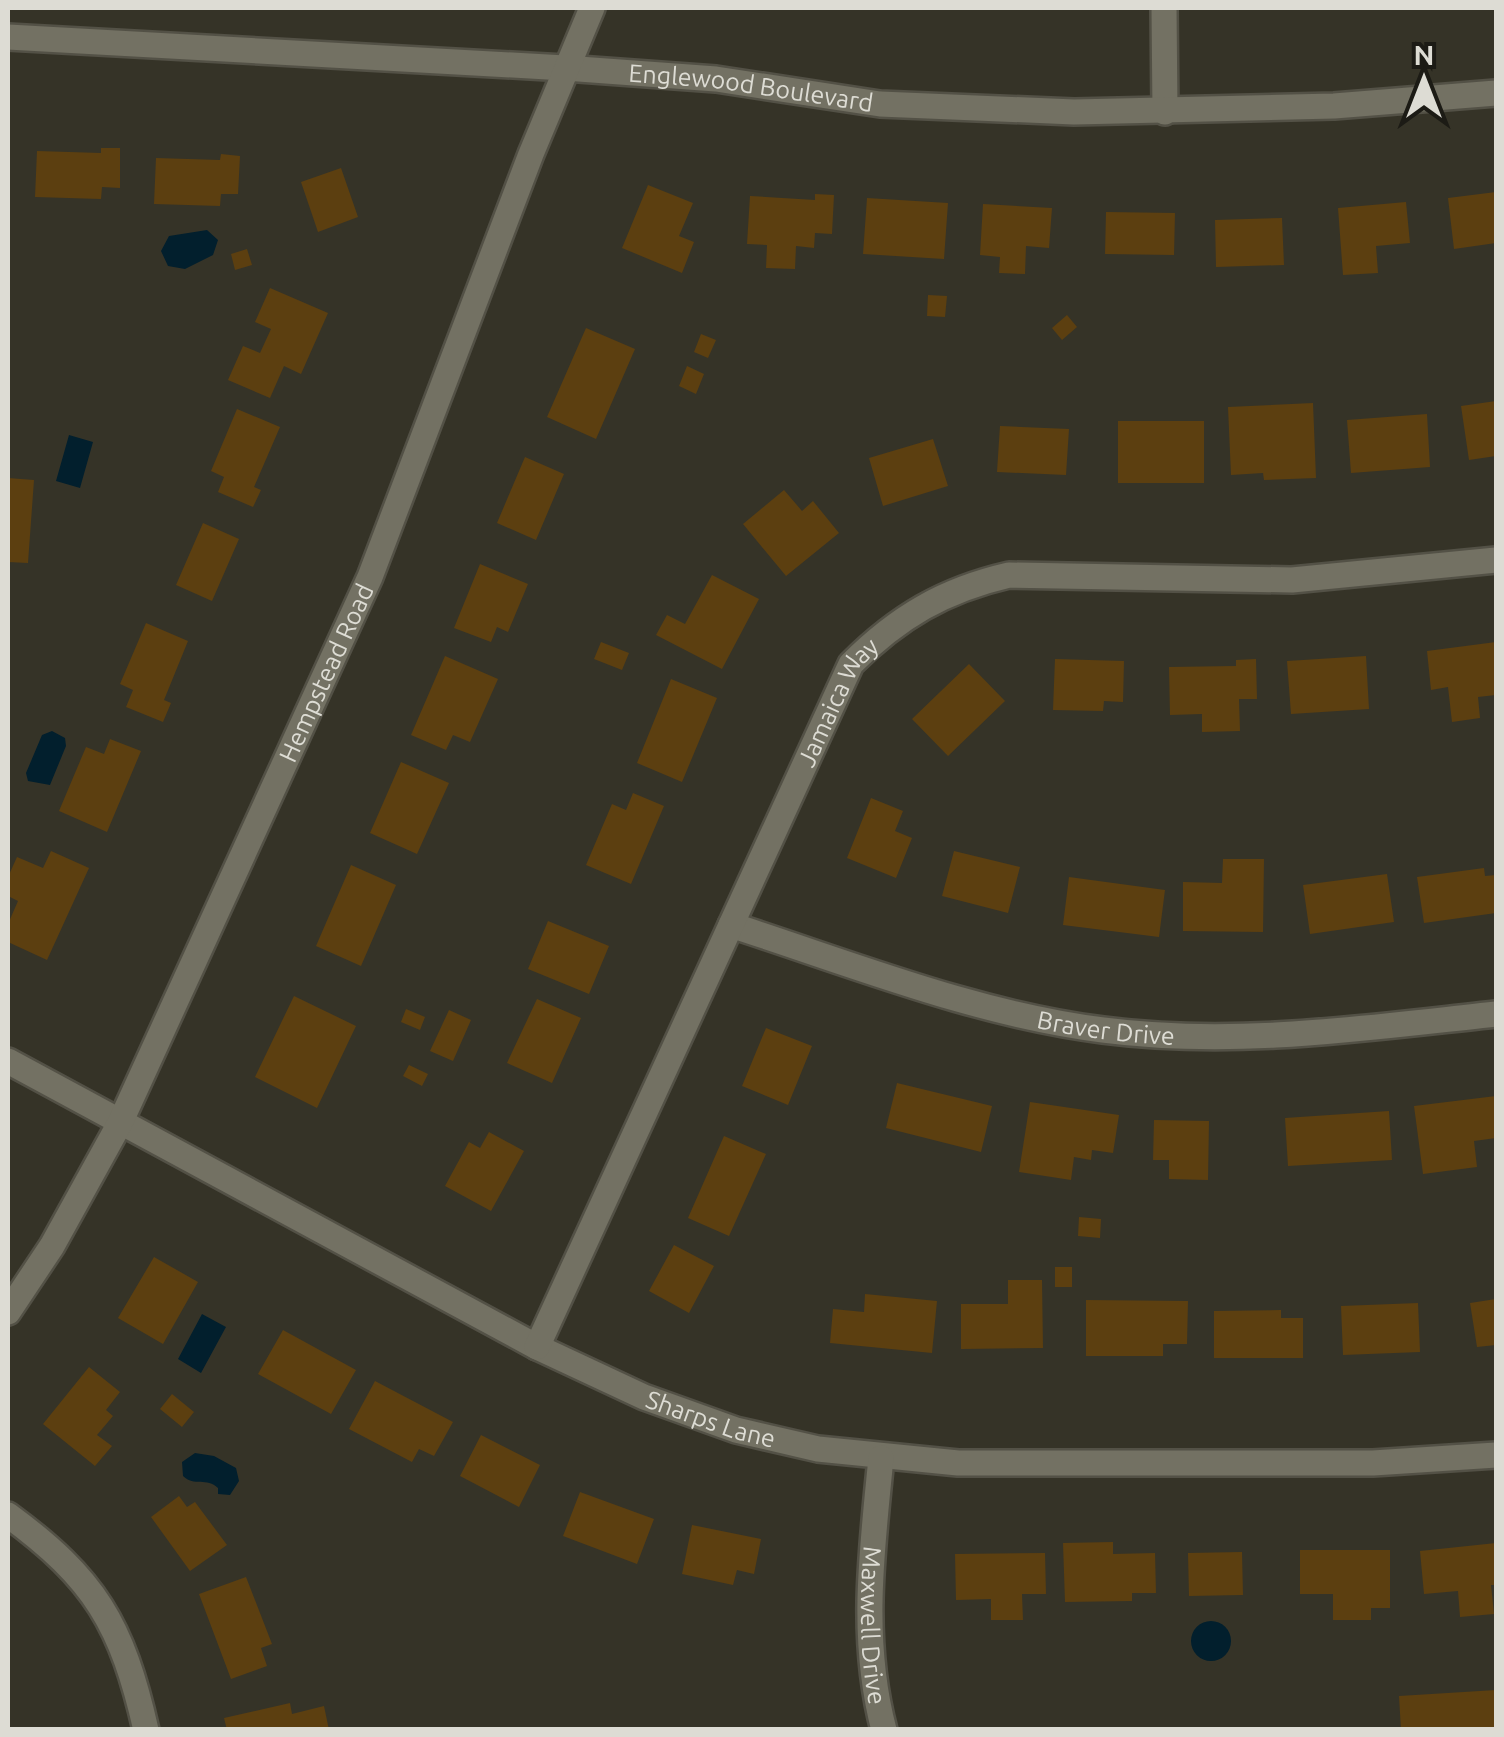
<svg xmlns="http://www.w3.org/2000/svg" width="1504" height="1737" viewBox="0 0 1504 1737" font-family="Ubuntu,sans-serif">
<rect width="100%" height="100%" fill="#353327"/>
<path fill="#021f2d" d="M 207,230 L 218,240 L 213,255 L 185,269 L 168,266 L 161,251 L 169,236 Z
M 69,435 L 93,442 L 80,488 L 56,481 Z
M 52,731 L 65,738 L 66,746 L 50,785 L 28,781 L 26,773 L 42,735 Z
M 202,1314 L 226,1327 L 201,1373 L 178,1359 Z
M 195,1453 L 214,1456 L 236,1468 L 239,1481 L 230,1495 L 218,1494 L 218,1488 C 207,1477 194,1487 183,1476 L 182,1462 Z
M1191 1641a20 20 0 1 1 40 0a20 20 0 1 1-40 0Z"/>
<path fill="#5c3f10" d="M 101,148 L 120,148 L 120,188 L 102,187 L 101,199 L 35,197 L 37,151 L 101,153 Z
M 221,154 L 240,156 L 238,194 L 221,194 L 220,206 L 154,204 L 156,158 L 220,160 Z
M 341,168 L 358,217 L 318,232 L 301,182 Z
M 648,185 L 693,203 L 679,236 L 694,242 L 682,273 L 622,248 Z
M 1496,192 L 1496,243 L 1454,249 L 1448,198 Z
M 815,194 L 834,195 L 832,234 L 815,233 L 814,248 L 796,246 L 795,269 L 766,268 L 767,245 L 747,244 L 750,196 L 815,200 Z
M 867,198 L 948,203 L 944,259 L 863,254 Z
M 1406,202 L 1410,243 L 1376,246 L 1378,273 L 1343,275 L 1338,208 Z
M 983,204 L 1052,208 L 1049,248 L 1026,246 L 1025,274 L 999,273 L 1000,257 L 980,255 Z
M 1106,212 L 1175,213 L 1174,255 L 1105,254 Z
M 1282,218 L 1284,265 L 1216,267 L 1215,220 Z
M 247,249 L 252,265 L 235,270 L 231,254 Z
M 270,288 L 328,313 L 301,374 L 284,366 L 270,398 L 228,380 L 243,346 L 260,353 L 271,329 L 255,322 Z
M 928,295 L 947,296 L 945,317 L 927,316 Z
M 1067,315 L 1077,327 L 1062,340 L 1052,328 Z
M 586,328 L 635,349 L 596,439 L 547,417 Z
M 701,334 L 716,340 L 708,358 L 694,352 Z
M 687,366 L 704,374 L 696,394 L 679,386 Z
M 1496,401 L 1496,456 L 1469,460 L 1461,406 Z
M 1313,403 L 1316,478 L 1264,480 L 1263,473 L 1231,475 L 1228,407 Z
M 237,409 L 280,427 L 254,487 L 261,490 L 253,507 L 218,492 L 224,477 L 211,471 Z
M 1427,414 L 1430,467 L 1351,473 L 1347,420 Z
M 1118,421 L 1204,421 L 1204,483 L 1118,483 Z
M 1000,426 L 1069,429 L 1066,475 L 997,472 Z
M 933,439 L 948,486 L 883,506 L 869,458 Z
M 525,457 L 564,474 L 536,540 L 497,523 Z
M 8,478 L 34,480 L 28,563 L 8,562 Z
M 784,490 L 802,511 L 813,501 L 839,533 L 786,576 L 743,524 Z
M 203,523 L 239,539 L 212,601 L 176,585 Z
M 480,564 L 528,584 L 508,632 L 497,627 L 491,642 L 454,628 Z
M 712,575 L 759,599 L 722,669 L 656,635 L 667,615 L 685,624 Z
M 146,623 L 188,641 L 164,700 L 171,703 L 163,722 L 126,707 L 133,690 L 120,684 Z
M 601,642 L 629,653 L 622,670 L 594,659 Z
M 1496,642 L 1496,695 L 1478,697 L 1480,718 L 1452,722 L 1448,687 L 1431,690 L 1427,651 Z
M 445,656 L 498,679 L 470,742 L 453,735 L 446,750 L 411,735 Z
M 1366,656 L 1369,709 L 1291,714 L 1287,661 Z
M 1055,659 L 1124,661 L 1123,702 L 1104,701 L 1103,711 L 1053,710 Z
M 1256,659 L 1257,699 L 1239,699 L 1240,731 L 1202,732 L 1202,714 L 1170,715 L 1169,667 L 1236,666 L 1236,660 Z
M 969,664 L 1005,701 L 948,756 L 912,719 Z
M 671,679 L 717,698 L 682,782 L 637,763 Z
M 110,739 L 141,751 L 107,832 L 59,811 L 86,747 L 104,754 Z
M 401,762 L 449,783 L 417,854 L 370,833 Z
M 633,793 L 664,806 L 631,884 L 586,865 L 612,804 L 626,810 Z
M 871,798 L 903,811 L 895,831 L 912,838 L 896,878 L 847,858 Z
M 51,851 L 89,868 L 47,960 L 8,942 L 8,924 L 18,901 L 8,896 L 8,877 L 17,857 L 43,868 Z
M 954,851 L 1020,867 L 1008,913 L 942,896 Z
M 1223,859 L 1264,859 L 1263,932 L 1183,931 L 1183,882 L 1222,883 Z
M 351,865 L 396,885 L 361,966 L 316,946 Z
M 1484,868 L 1485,876 L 1496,875 L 1496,913 L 1424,923 L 1417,877 Z
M 1387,874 L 1394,922 L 1310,934 L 1303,885 Z
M 1069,877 L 1165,890 L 1159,937 L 1063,925 Z
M 548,921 L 609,946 L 589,994 L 528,969 Z
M 294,996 L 356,1026 L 317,1108 L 255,1077 Z
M 537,999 L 581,1018 L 552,1083 L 507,1063 Z
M 406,1009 L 425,1017 L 420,1030 L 401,1022 Z
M 449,1010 L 471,1020 L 453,1061 L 430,1051 Z
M 766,1028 L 812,1046 L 788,1105 L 742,1086 Z
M 409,1065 L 428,1074 L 422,1086 L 403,1076 Z
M 897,1083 L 992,1106 L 981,1152 L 886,1128 Z
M 1496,1096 L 1496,1138 L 1474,1141 L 1477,1167 L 1423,1174 L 1414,1106 Z
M 1030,1102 L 1119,1115 L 1113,1153 L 1092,1150 L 1091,1160 L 1074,1157 L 1071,1180 L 1019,1172 Z
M 1389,1111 L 1392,1160 L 1288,1166 L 1285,1118 Z
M 1154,1120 L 1209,1121 L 1208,1180 L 1169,1179 L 1169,1160 L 1153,1160 Z
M 489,1132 L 524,1151 L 491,1211 L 445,1186 L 469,1142 L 480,1148 Z
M 724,1136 L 766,1154 L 729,1236 L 688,1218 Z
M 1079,1217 L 1101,1219 L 1100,1238 L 1078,1236 Z
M 674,1245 L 714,1266 L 689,1313 L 649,1291 Z
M 154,1257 L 198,1282 L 163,1344 L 118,1318 Z
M 1055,1267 L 1072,1267 L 1072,1287 L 1055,1287 Z
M 1008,1280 L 1042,1280 L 1043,1348 L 961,1349 L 961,1304 L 1008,1304 Z
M 865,1294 L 937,1301 L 932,1353 L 830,1343 L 833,1309 L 864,1312 Z
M 1496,1299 L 1496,1345 L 1477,1347 L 1470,1303 Z
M 1086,1300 L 1188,1301 L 1187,1344 L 1163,1344 L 1163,1356 L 1086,1356 Z
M 1418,1303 L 1420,1352 L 1343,1355 L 1341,1306 Z
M 1281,1310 L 1281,1318 L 1303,1318 L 1303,1358 L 1214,1358 L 1214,1311 Z
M 283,1330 L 356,1370 L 331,1414 L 258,1374 Z
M 89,1367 L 120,1392 L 106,1410 L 113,1416 L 97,1435 L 112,1446 L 95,1466 L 43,1424 Z
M 375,1381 L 453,1422 L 434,1456 L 419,1449 L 412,1462 L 349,1429 Z
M 172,1394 L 194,1412 L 182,1427 L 160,1409 Z
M 481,1435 L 540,1465 L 519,1507 L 460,1476 Z
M 580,1492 L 654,1519 L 637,1564 L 563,1536 Z
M 179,1496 L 187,1507 L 195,1502 L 227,1545 L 190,1571 L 151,1517 Z
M 692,1525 L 761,1539 L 754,1574 L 737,1570 L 733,1585 L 682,1574 Z
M 1113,1542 L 1113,1554 L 1155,1553 L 1156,1593 L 1132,1593 L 1132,1601 L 1065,1602 L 1063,1543 Z
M 1496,1543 L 1496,1585 L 1491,1585 L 1494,1614 L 1460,1617 L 1458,1591 L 1424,1594 L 1420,1551 Z
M 1300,1550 L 1390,1550 L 1390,1608 L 1371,1608 L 1371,1620 L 1333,1620 L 1333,1594 L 1300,1594 Z
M 1242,1552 L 1243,1595 L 1189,1596 L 1188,1553 Z
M 1045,1553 L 1046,1594 L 1022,1594 L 1023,1620 L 991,1620 L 991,1599 L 956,1600 L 955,1554 Z
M 246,1577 L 272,1644 L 261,1648 L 267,1666 L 231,1679 L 199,1594 Z
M 1496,1690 L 1496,1730 L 1401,1730 L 1399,1696 Z
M 290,1703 L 292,1714 L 324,1706 L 329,1730 L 227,1730 L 224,1718 Z"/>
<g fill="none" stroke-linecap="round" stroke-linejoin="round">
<defs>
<g id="minor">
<path d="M 1164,8 L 1165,112"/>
<path id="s1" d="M 8,37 L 565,68 L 716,79 L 880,104 L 1074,112 L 1334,106 L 1496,93"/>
<path id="s2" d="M 731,925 C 852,964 976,1014 1103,1030 C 1235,1047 1365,1028 1496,1014"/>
<path id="s3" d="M 8,1061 L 537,1347 L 644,1397 L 736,1430 L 818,1449 L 958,1463 L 1373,1463 L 1496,1455"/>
<path id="s4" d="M 8,1312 L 52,1246 L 120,1123 L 370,577 L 531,154 L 592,8"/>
<path id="s5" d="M 537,1347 L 851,664 C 898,617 944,590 1009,575 L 1292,580 L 1496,560"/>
<path id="s6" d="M 881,1458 C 872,1550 860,1639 884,1730"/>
<path d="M 8,1515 C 95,1579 122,1624 146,1730"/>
</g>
</defs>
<use href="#minor" stroke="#535146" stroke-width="30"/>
<use href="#minor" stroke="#737163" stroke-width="25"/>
</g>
<g text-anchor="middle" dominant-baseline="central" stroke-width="8" stroke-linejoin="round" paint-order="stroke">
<g font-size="25" fill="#dddcd4" stroke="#1c1b15">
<text stroke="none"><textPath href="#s1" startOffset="745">Englewood Boulevard</textPath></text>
<text stroke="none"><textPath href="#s4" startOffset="715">Hempstead Road</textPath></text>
<text stroke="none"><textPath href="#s5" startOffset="712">Jamaica Way</textPath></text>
<text stroke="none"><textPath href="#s2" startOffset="390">Braver Drive</textPath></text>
<text stroke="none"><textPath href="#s3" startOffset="790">Sharps Lane</textPath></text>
<text stroke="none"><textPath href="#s6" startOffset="168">Maxwell Drive</textPath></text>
</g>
</g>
<rect width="1504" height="1737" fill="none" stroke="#dddcd4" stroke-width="20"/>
<g transform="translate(1424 80)" stroke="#1c1b15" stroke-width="8" paint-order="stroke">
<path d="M0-8L18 38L0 25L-18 38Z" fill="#dddcd4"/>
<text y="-15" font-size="28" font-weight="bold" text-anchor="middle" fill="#dddcd4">N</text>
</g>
</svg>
